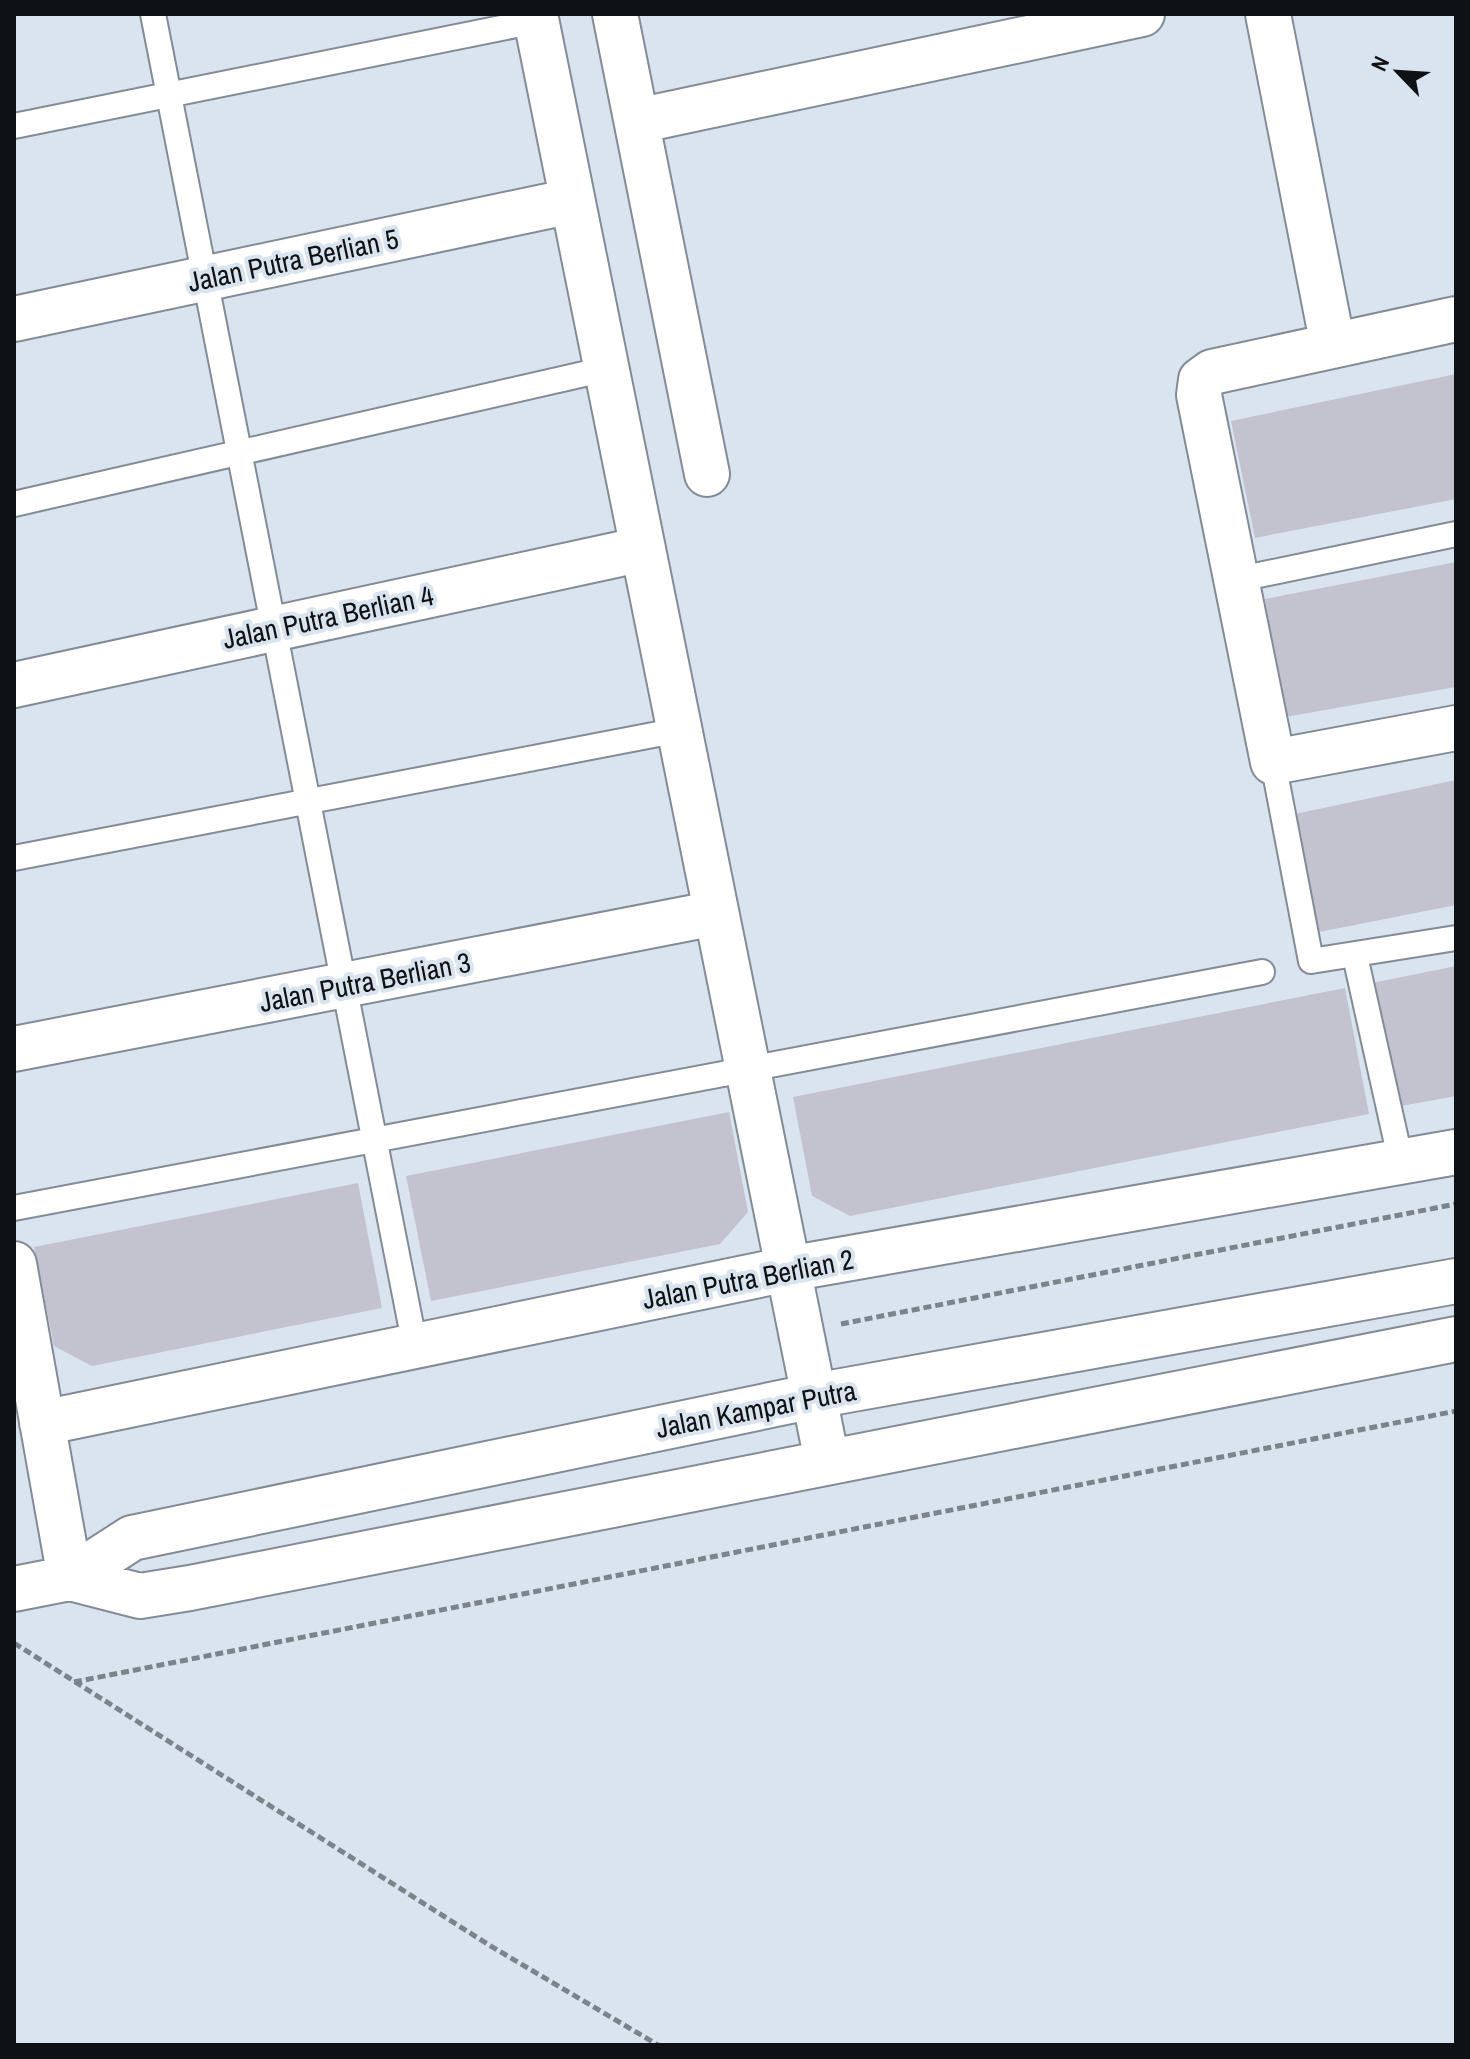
<svg xmlns="http://www.w3.org/2000/svg" width="1470" height="2059" viewBox="0 0 1470 2059" font-family="'Archivo Narrow',sans-serif">
<rect width="100%" height="100%" fill="#dae4ee"/>
<path fill="#c3c3d0" d="M 1456,374 L 1456,499 L 1255,538 L 1231,421 Z
M 1456,562 L 1456,687 L 1285,717 L 1265,599 Z
M 1456,780 L 1456,905 L 1319,932 L 1295,814 Z
M 1456,966 L 1456,1096 L 1396,1107 L 1372,983 Z
M 1345,988 L 1369,1114 L 850,1216 L 812,1196 L 793,1097 Z
M 729,1112 L 748,1212 L 720,1244 L 431,1301 L 406,1176 Z
M 358,1183 L 382,1308 L 92,1366 L 54,1346 L 34,1247 Z"/>
<g fill="none" stroke-linecap="round" stroke-linejoin="round">
<defs>
<path id="lane" d="M 153,14 L 415,1346
M 14,126 L 536,21
M 14,504 L 606,369
M 1235,580 L 1456,534
M 1273,762 L 1311,961 L 1456,938
M 14,858 L 679,730
M 1355,956 L 1401,1162
M 14,1208 L 1262,972"/>
<path id="street" d="M 535,14 L 827,1461
M 615,14 L 707,474
M 1268,14 L 1333,346
M 637,121 L 1142,14
M 14,319 L 572,201
M 1456,319 L 1212,372 L 1201,380 L 1199,395 L 1273,762 L 1456,728
M 14,685 L 643,549
M 14,1049 L 716,913
M 14,1264 L 70,1578
M 42,1423 L 788,1269 L 1456,1152
M 70,1578 L 140,1596 L 190,1588 L 1456,1339
M 14,1589 L 70,1578 L 132,1538 L 814,1396 L 1456,1281"/>
</defs>
<use href="#lane" stroke="#838c96" stroke-width="28"/>
<use href="#street" stroke="#838c96" stroke-width="48"/>
<path stroke="#7c848b" stroke-width="5" stroke-dasharray="8 4" stroke-linecap="butt" d="M 841,1324 L 1456,1204
M 14,1643 L 489,1945 L 658,2045
M 74,1682 L 1456,1411"/>
<use href="#lane" stroke="#fff" stroke-width="24"/>
<use href="#street" stroke="#fff" stroke-width="44"/>
</g>
<g text-anchor="middle" dominant-baseline="central" stroke-width="8" stroke-linejoin="round" paint-order="stroke">
<g font-size="28" fill="#0e1215" stroke="#dae4ee">
<text transform="translate(293 260) rotate(-12)">Jalan Putra Berlian 5</text>
<text transform="translate(328 617) rotate(-12)">Jalan Putra Berlian 4</text>
<text transform="translate(365 982) rotate(-11)">Jalan Putra Berlian 3</text>
<text transform="translate(748 1279) rotate(-11)">Jalan Putra Berlian 2</text>
<text transform="translate(756 1409) rotate(-11)">Jalan Kampar Putra</text>
</g>
</g>
<rect width="1470" height="2059" fill="none" stroke="#0e1215" stroke-width="32"/>
<g transform="translate(1398 72) rotate(295)" stroke="#dae4ee" stroke-width="6" paint-order="stroke">
<path d="M0-6L14 30L0 20L-14 30Z" fill="#0e1215"/>
<text y="-12" font-size="22" font-weight="bold" text-anchor="middle" fill="#0e1215">N</text>
</g>
</svg>
